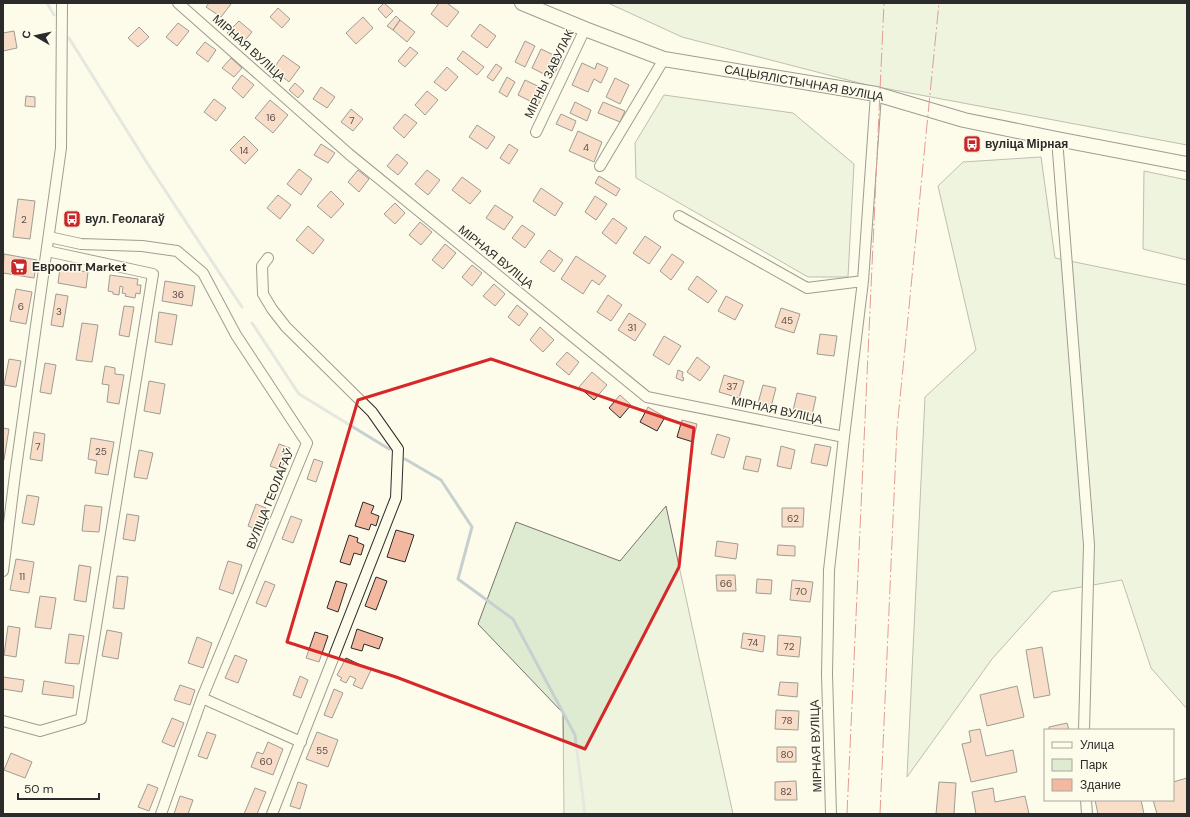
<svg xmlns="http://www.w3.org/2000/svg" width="1190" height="817" viewBox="0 0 1190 817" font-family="'DM Sans',sans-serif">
<rect width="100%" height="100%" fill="#fdfbea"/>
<path fill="#deebd1" stroke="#74746e" d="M 608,3 L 1187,3 L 1187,145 L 867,85 L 682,37 Z
M 664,95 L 793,113 L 854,164 L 848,277 L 808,277 L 636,178 L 635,143 Z
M 1041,157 L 1055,258 L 1187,285 L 1187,709 L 1151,668 L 1122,580 L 1052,592 L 992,659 L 907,777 L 925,397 L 976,350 L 938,186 L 963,162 Z
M 1144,171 L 1187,180 L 1187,260 L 1143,249 Z
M 666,506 L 733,814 L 564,814 L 563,713 L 478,624 L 516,522 L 620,561 Z"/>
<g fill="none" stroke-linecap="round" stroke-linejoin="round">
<path stroke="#c7d0d0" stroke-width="3" d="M 47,3 L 54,15
M 69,38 L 149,166 L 242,307
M 252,323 L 299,394 L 389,449
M 405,459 L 441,480 L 472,527 L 458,579 L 513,619 L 575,735 L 585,814"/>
</g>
<path fill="#f2b8a0" stroke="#2b2b2b" d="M 209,3 L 230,3 L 231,4 L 221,17 L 206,7 Z
M 384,3 L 393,11 L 386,18 L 378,9 Z
M 439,3 L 447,3 L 459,12 L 447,27 L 431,14 Z
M 278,8 L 290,19 L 282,28 L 270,17 Z
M 396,16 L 400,20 L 393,30 L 387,26 Z
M 363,17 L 373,28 L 356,44 L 346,33 Z
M 400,20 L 415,32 L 407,42 L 393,30 Z
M 239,21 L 252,32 L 241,45 L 227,33 Z
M 178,23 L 189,31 L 177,46 L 166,37 Z
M 480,24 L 496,36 L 487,48 L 471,36 Z
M 139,27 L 149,37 L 138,47 L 128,38 Z
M 14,31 L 17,48 L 3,51 L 3,33 Z
M 525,41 L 535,46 L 525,67 L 515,62 Z
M 205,42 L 216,50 L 208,62 L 196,53 Z
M 410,47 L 418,53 L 405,67 L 398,61 Z
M 541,49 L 562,59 L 552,78 L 532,68 Z
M 463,51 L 484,67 L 477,75 L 457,59 Z
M 283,55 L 300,67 L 289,82 L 273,69 Z
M 231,58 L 242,68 L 234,77 L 222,68 Z
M 582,63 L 595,69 L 597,63 L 608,68 L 601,83 L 594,79 L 588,92 L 572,85 Z
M 496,64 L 502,68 L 493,81 L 487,77 Z
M 447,67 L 458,77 L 446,91 L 434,82 Z
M 242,75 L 254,85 L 243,98 L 232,88 Z
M 507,77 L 515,82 L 507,97 L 499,92 Z
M 615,78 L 629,85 L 620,104 L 606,97 Z
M 525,80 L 546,90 L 538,105 L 518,95 Z
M 295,83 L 304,91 L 298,98 L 289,90 Z
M 321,87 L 335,97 L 327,108 L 313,99 Z
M 427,91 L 438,100 L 425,115 L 415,105 Z
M 26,96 L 35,97 L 35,107 L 25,106 Z
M 214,99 L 226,108 L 216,121 L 204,112 Z
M 270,100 L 288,115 L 273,133 L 255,118 Z
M 575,102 L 591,110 L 587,121 L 570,113 Z
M 603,102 L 625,111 L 620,122 L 598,113 Z
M 351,109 L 363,119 L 353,131 L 341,122 Z
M 405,114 L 417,123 L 404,138 L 393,128 Z
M 561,114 L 576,121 L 572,131 L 556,124 Z
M 477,125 L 495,137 L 487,149 L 469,137 Z
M 578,131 L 602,142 L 594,162 L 569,151 Z
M 244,136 L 258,150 L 245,164 L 230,150 Z
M 321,144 L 335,153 L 328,163 L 314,155 Z
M 509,144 L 518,150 L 509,164 L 500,158 Z
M 397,154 L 408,163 L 398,175 L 387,166 Z
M 299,169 L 312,179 L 301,195 L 287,184 Z
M 358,170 L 369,179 L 359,192 L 348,182 Z
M 427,170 L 440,180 L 428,195 L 415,184 Z
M 599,176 L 620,189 L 616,196 L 595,183 Z
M 462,177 L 481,191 L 470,204 L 452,190 Z
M 541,188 L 563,203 L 555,216 L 533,201 Z
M 331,191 L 344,204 L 331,218 L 317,206 Z
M 278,195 L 291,205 L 280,219 L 267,208 Z
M 595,196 L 607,204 L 596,220 L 585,212 Z
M 18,199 L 35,201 L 30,239 L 13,237 Z
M 395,203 L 405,213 L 395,224 L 384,214 Z
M 495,205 L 513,217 L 504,230 L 486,218 Z
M 613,218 L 627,228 L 616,244 L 602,233 Z
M 420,222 L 432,232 L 421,245 L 409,235 Z
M 522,225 L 535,234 L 525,248 L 512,238 Z
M 308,226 L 324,240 L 313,254 L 296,240 Z
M 645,236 L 661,247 L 649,264 L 633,253 Z
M 445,244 L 456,253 L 443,269 L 432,260 Z
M 549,250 L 563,260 L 554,272 L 540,262 Z
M 4,254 L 37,260 L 34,278 L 3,273 Z
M 672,254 L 684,262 L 671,280 L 660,271 Z
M 576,256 L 606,276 L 599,285 L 592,280 L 583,294 L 561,279 Z
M 472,265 L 482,273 L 472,286 L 462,277 Z
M 60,268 L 88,272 L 86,288 L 58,283 Z
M 110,275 L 138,279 L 137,285 L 141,285 L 140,294 L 136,293 L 135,298 L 125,296 L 126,294 L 122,293 L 123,287 L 120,286 L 119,295 L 113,294 L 113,292 L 108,291 Z
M 697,276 L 717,291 L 708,303 L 688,289 Z
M 165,281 L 195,286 L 192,306 L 162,301 Z
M 494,284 L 505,294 L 495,306 L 483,296 Z
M 16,289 L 32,292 L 26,324 L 10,321 Z
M 56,294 L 68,296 L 63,327 L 51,325 Z
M 608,295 L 622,305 L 611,321 L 597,312 Z
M 726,296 L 743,305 L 735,320 L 718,311 Z
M 517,305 L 528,314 L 519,326 L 508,317 Z
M 124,306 L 134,307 L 129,337 L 119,335 Z
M 781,308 L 800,314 L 794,333 L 775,327 Z
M 159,312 L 177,315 L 172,345 L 155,342 Z
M 629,313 L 646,324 L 635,341 L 618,330 Z
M 82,323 L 98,325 L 92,362 L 76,360 Z
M 540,327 L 554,340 L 543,352 L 530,340 Z
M 820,334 L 837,336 L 834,356 L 817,354 Z
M 664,336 L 681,346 L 669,365 L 653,355 Z
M 567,352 L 579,362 L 569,375 L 556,364 Z
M 697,357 L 710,367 L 700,381 L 687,372 Z
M 9,359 L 21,361 L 16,387 L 4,385 Z
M 45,363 L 56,365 L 51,394 L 40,392 Z
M 105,366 L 115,368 L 115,374 L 124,375 L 119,404 L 107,402 L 109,385 L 102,384 Z
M 678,370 L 683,372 L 682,377 L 684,378 L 683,381 L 676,378 Z
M 592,372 L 607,385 L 594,400 L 579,387 Z
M 724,375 L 744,381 L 739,398 L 719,392 Z
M 149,381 L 165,384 L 160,414 L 144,411 Z
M 763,385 L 776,388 L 771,407 L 758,403 Z
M 797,393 L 816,397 L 812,415 L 793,411 Z
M 620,395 L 631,405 L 620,418 L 609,408 Z
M 648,407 L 665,417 L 657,431 L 640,422 Z
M 682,420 L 697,424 L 693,442 L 677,437 Z
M 3,428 L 9,429 L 4,460 L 3,459 Z
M 34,432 L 45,434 L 42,461 L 30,459 Z
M 717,434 L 730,438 L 724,458 L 711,454 Z
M 91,438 L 114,442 L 108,475 L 95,473 L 97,461 L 88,459 Z
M 279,444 L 290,448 L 281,470 L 270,466 Z
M 815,444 L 831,447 L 827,466 L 811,463 Z
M 781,446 L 795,450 L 791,469 L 777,466 Z
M 139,450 L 153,453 L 147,479 L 134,477 Z
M 746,456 L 761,459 L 758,472 L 743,469 Z
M 314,459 L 323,462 L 316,482 L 307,479 Z
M 27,495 L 39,497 L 34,525 L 22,523 Z
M 363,502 L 374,506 L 371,513 L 379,516 L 376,526 L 371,524 L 369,530 L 355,526 Z
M 256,504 L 266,508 L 258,530 L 248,526 Z
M 85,505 L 102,507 L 99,532 L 82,531 Z
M 782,508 L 804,508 L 803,527 L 782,527 Z
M 127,514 L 139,516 L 135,541 L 123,539 Z
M 291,516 L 302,520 L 293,543 L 282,539 Z
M 396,530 L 414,535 L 405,562 L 387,557 Z
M 349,535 L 358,538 L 357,542 L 364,545 L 361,555 L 354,553 L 350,565 L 340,562 Z
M 717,541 L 738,544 L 736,559 L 715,556 Z
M 778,545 L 795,546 L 795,556 L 777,555 Z
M 16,559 L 34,562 L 29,593 L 10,590 Z
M 228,561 L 242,565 L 233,594 L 219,589 Z
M 79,565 L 91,567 L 86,602 L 74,600 Z
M 716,575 L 735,575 L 736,591 L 717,591 Z
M 117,576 L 128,577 L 124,609 L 113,608 Z
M 376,577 L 387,581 L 376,610 L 365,606 Z
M 757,579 L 772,580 L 771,594 L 756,593 Z
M 792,580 L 813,582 L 810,602 L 790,600 Z
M 265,581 L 275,585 L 266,607 L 256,603 Z
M 336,581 L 347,584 L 338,612 L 327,608 Z
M 40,596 L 56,598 L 51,629 L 35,627 Z
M 8,626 L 20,628 L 16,657 L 4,655 Z
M 357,629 L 383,638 L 379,649 L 364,644 L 362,651 L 351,648 Z
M 107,630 L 122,633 L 118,659 L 102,656 Z
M 315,632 L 328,636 L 319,662 L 306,658 Z
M 743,633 L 765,636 L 763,652 L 741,648 Z
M 69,634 L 84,636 L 79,664 L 65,663 Z
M 778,635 L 801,637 L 799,657 L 777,655 Z
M 197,637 L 212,643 L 203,668 L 188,663 Z
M 1042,647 L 1050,695 L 1034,698 L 1026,650 Z
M 235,655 L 247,660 L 238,683 L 225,678 Z
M 346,658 L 371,670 L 362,689 L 353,685 L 356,679 L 350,676 L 346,683 L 340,680 L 342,678 L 337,675 Z
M 300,676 L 308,680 L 301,698 L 293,695 Z
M 3,677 L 24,680 L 22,692 L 3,689 Z
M 44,681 L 74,686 L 73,698 L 42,694 Z
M 780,682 L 798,683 L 797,697 L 778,695 Z
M 180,685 L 195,690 L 190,705 L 174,700 Z
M 1017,686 L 1024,717 L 987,726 L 980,695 Z
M 334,689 L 343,693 L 332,718 L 324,715 Z
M 776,710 L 799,711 L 798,730 L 775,729 Z
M 172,718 L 184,723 L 174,747 L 162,742 Z
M 1067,723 L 1069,730 L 1049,730 L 1049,727 Z
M 980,729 L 986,756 L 1013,750 L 1017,772 L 971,782 L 962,744 L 971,742 L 969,731 Z
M 207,732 L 216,735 L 207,759 L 198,756 Z
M 317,732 L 338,740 L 328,767 L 306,759 Z
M 268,742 L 283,749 L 273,775 L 251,767 L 257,752 L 263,754 Z
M 777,747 L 796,747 L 796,762 L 777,762 Z
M 11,753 L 32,762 L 25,778 L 4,770 Z
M 1187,778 L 1187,814 L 1157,814 L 1153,800 L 1173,800 L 1173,782 Z
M 796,781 L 797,800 L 775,800 L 775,782 Z
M 298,782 L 307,785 L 300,809 L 290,806 Z
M 939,782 L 956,783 L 954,814 L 936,814 Z
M 148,784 L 158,788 L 149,811 L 138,807 Z
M 255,788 L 266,792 L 257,814 L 244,814 Z
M 993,788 L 995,802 L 1025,796 L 1029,814 L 976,814 L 972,792 Z
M 180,796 L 193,800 L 188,814 L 174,814 Z
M 1095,800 L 1141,800 L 1144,814 L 1098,814 Z"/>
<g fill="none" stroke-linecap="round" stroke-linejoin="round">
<defs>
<path id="street" d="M 178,3 L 349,154 L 647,397 L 844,437
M 536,132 L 585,29
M 1057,139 L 1089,545 L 1084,730
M 600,166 L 664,59
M 679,216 L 807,288 L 863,281
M 49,237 L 81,244 L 142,246 L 177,251 L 203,273 L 236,335 L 307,443 L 202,698 L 161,814
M 268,258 L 262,266 L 263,294 L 272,309 L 286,327 L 372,412 L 398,449 L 396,498 L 272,814
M 3,571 L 15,475 L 61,148 L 62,3
M 202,698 L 301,742
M 3,721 L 40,731 L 81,719 L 153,274 L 47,251
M 1086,800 L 1087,814
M 831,814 L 827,674 L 829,570 L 844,437 L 863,281 L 876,94"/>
<path id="secondary" d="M 522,3 L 585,29 L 664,59 L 876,94 L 964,120 L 1057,139 L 1187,164"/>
</defs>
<use href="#street" stroke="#2b2b2b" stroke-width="12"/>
<use href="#secondary" stroke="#2b2b2b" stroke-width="16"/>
<use href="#street" stroke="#fdfbea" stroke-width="10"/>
<use href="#secondary" stroke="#fdfbea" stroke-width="14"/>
<path stroke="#c62828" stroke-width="1" stroke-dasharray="14 3 2 3" stroke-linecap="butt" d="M 847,814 L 884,3
M 880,814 L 897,429 L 939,3"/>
</g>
<path d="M0 0H1190V817H0ZM 491,359 L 694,428 L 679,567 L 585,749 L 396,677 L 287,642 L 358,400 Z" fill="#fdfbea" fill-opacity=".55" fill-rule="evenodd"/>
<path fill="none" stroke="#d62828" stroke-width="3" stroke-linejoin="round" d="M 491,359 L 694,428 L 679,567 L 585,749 L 396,677 L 287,642 L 358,400 Z"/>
<defs>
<symbol id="bus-square" viewBox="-11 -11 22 22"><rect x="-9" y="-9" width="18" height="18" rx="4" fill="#c62828" stroke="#fdfbea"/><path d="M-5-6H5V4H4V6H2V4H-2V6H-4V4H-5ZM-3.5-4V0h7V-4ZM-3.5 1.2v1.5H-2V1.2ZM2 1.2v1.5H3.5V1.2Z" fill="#fff"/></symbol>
<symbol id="supermarket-square" viewBox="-11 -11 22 22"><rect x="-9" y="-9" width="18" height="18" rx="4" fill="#c62828" stroke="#fdfbea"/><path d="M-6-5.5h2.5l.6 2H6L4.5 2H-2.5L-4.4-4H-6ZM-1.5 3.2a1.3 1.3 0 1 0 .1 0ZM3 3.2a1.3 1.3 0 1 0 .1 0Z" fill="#fff"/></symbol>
</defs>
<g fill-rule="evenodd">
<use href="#bus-square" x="962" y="134" width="20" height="20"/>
<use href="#bus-square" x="62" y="209" width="20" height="20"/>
<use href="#supermarket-square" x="9" y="257" width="20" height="20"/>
</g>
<g text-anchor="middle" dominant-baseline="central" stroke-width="3" stroke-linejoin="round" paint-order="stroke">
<g font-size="10" fill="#5d4e48">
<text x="271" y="117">16</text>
<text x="352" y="120">7</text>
<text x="586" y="147">4</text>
<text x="244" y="150">14</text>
<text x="24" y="219">2</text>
<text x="178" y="294">36</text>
<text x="21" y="306">6</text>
<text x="59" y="311">3</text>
<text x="787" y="320">45</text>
<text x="632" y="327">31</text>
<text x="732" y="386">37</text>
<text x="38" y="446">7</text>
<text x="101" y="451">25</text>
<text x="793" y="518">62</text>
<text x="22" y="576">11</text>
<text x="726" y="583">66</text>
<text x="801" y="591">70</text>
<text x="753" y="642">74</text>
<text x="789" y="646">72</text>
<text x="787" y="720">78</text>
<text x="322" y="750">55</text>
<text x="787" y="754">80</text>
<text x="266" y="761">60</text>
<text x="786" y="791">82</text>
</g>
<g font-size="12" fill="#2b2b2b" stroke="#fdfbea">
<text transform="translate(249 48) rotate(42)">МІРНАЯ ВУЛІЦА</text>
<text transform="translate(549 74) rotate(-64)">МІРНЫ ЗАВУЛАК</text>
<text transform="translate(804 83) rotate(10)">САЦЫЯЛІСТЫЧНАЯ ВУЛІЦА</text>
<text transform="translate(496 257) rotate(39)">МІРНАЯ ВУЛІЦА</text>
<text transform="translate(777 410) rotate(12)">МІРНАЯ ВУЛІЦА</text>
<text transform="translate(270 499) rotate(-68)">ВУЛІЦА ГЕОЛАГАЎ</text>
<text transform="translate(816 746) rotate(-92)">МІРНАЯ ВУЛІЦА</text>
</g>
<g font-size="12" font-weight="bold" fill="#2b2b2b" stroke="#fdfbea" text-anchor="start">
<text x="985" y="144">вуліца Мірная</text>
<text x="85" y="219">вул. Геолагаў</text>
<text x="32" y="267">Евроопт Market</text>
</g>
</g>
<rect width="1190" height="817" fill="none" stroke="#2b2b2b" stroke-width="8"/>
<rect x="1044" y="729" width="130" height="72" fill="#fdfbea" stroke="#a9a89e"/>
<rect x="1052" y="742" width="20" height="6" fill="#fdfbea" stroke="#a9a89e"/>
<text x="1080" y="749" font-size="12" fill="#2b2b2b">Улица</text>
<rect x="1052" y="759" width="20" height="12" fill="#deebd1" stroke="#a9a89e"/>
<text x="1080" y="769" font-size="12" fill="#2b2b2b">Парк</text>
<rect x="1052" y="779" width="20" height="12" fill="#f2b8a0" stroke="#a9a89e"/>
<text x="1080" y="789" font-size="12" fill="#2b2b2b">Здание</text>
<g transform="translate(36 36) rotate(279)" stroke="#fdfbea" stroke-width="3" paint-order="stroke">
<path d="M0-3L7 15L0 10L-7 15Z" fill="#2b2b2b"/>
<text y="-6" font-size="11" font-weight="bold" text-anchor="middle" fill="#2b2b2b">С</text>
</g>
<path d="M18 793v6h81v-6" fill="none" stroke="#2b2b2b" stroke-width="2"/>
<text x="24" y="793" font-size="12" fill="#2b2b2b" stroke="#fdfbea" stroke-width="3" paint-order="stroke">50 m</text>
</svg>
